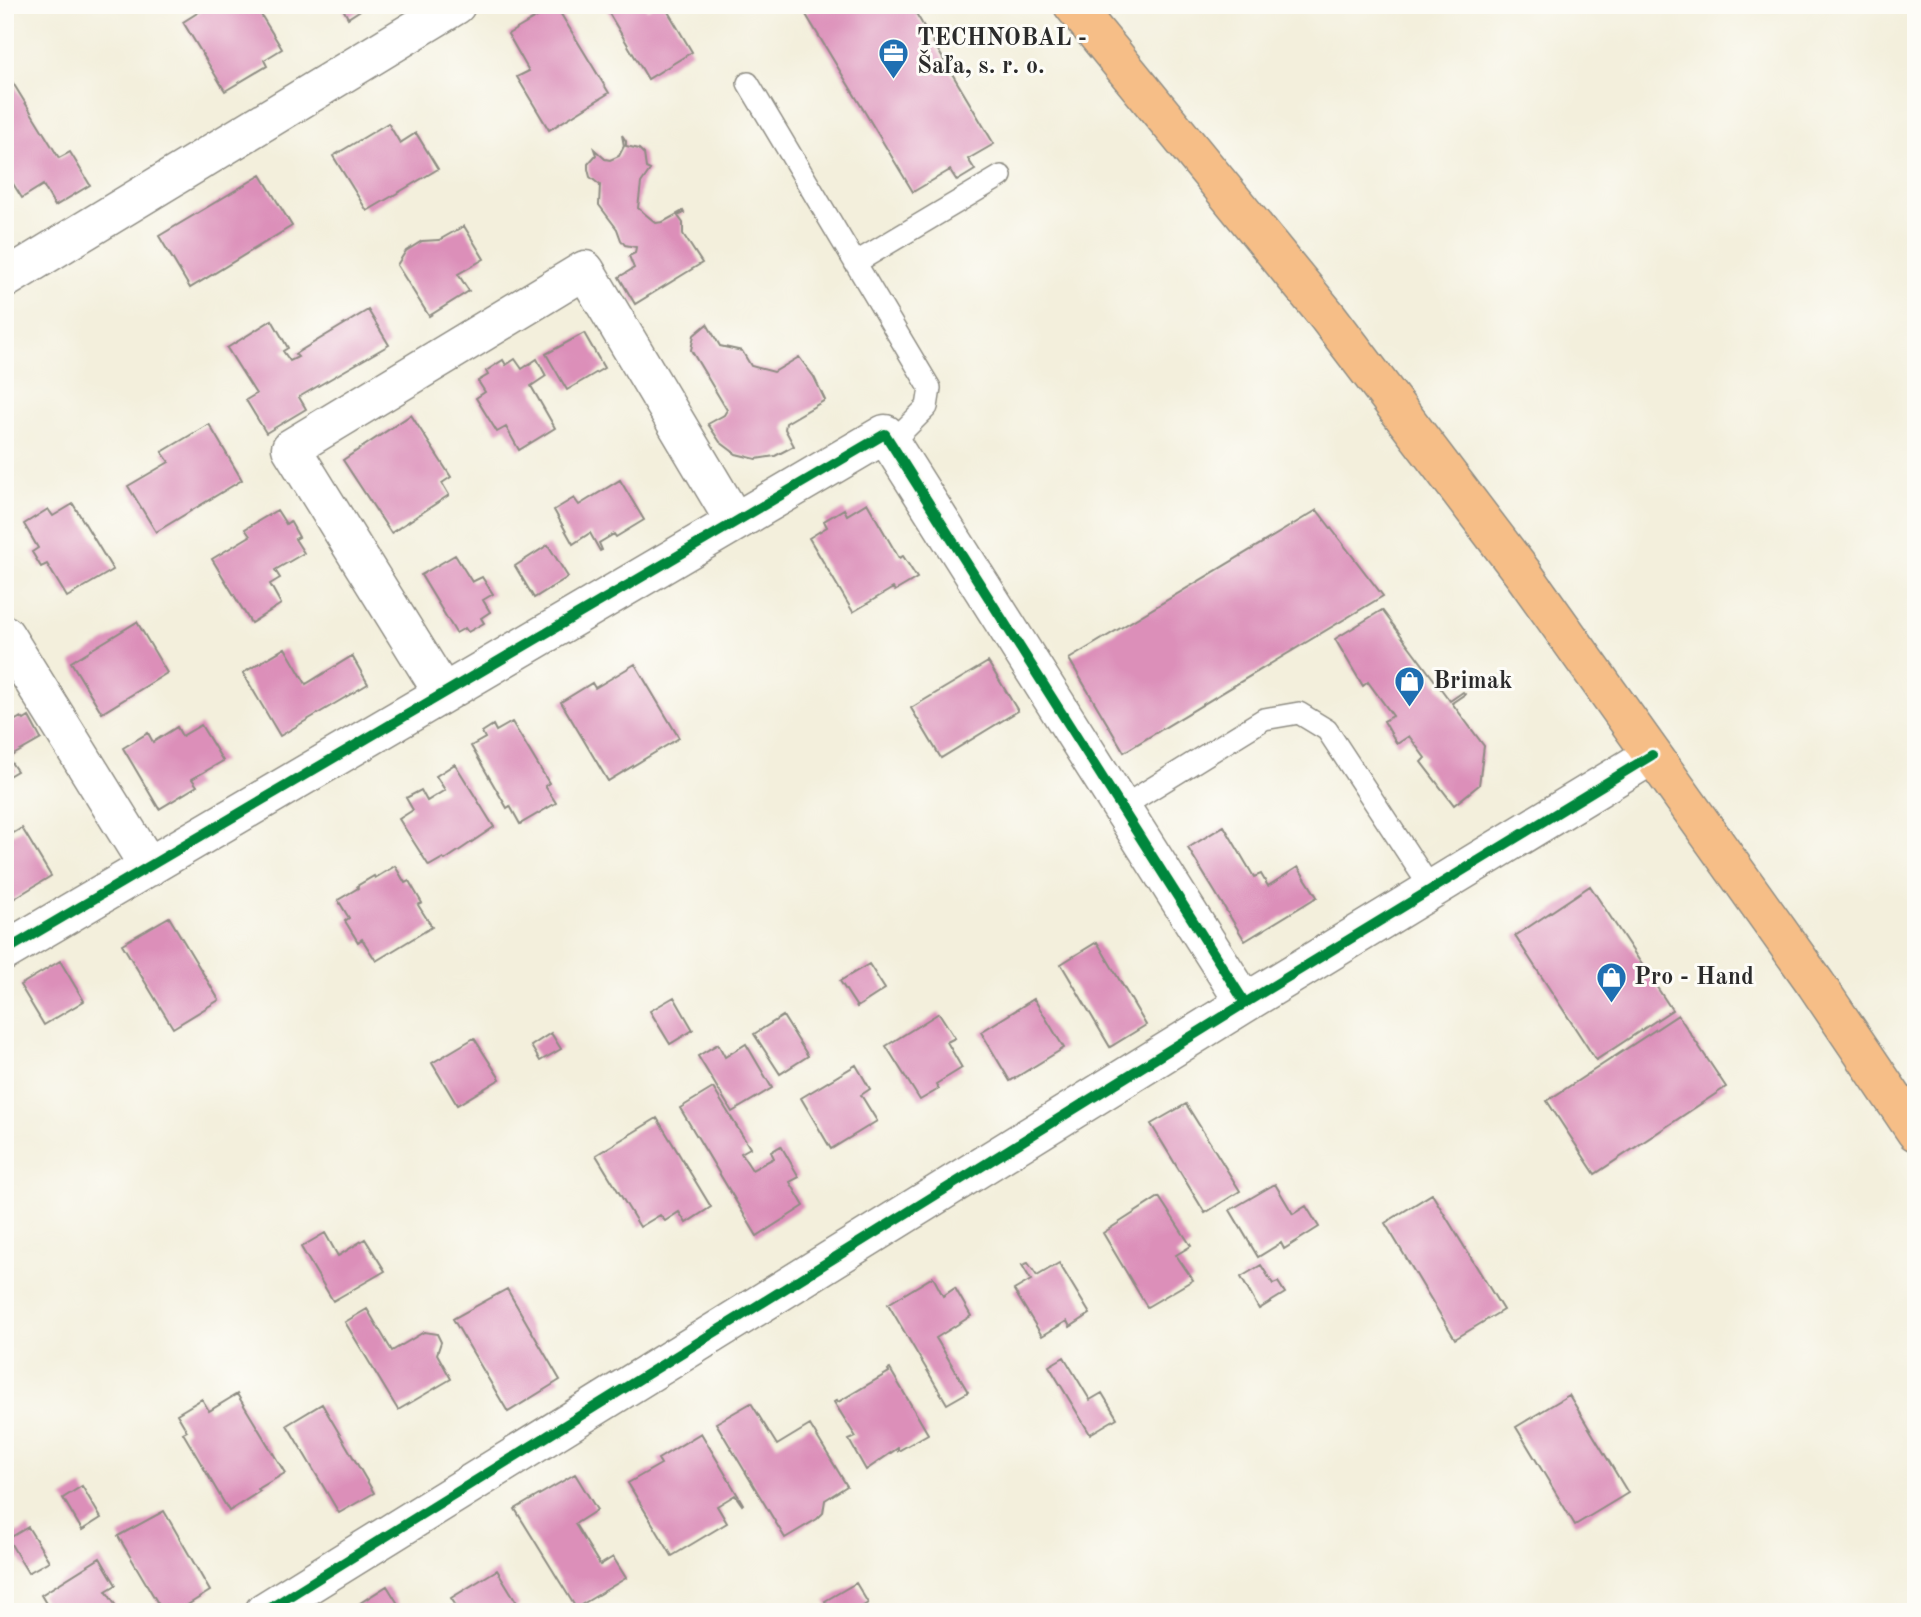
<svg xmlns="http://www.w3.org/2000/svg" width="1921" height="1617" viewBox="0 0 1921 1617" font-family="'Old Standard TT',serif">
<rect width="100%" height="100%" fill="#fdfcf7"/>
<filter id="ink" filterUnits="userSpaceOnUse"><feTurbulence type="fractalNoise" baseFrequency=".0143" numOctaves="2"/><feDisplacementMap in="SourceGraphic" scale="14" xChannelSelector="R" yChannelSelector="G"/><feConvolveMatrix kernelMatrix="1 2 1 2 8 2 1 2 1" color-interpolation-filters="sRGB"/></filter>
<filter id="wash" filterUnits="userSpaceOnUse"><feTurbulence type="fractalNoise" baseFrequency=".00686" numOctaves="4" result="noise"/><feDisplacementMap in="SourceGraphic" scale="28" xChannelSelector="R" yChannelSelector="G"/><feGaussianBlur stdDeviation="1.57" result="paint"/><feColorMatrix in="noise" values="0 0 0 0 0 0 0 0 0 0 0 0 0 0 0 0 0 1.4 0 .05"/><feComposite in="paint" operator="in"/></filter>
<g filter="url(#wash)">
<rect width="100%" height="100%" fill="#f3efdc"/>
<g id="blocks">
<path fill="#dc8fb9" d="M 210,5 L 255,5 L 282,49 L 264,60 L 267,66 L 225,91 L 183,22 Z
M 341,5 L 368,5 L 348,18 Z
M 604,5 L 645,5 L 647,10 L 655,5 L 664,5 L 692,52 L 648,79 Z
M 818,5 L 911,5 L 994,144 L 968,159 L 975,170 L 957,181 L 950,170 L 913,192 L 805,13 Z
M 556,6 L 609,93 L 549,130 L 517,77 L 529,71 L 508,34 Z
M 5,70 L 59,158 L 70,152 L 90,185 L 55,206 L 43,185 L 22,198 L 5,171 Z
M 388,123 L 400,143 L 416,133 L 438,169 L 367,211 L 333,156 Z
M 622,135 L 626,141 L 626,146 L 639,149 L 644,154 L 646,168 L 650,170 L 641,183 L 638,208 L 656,223 L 663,222 L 683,211 L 684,213 L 678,216 L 683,223 L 683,234 L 702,263 L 635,304 L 619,277 L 634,268 L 629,256 L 635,253 L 636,247 L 625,245 L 621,240 L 617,229 L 599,205 L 600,185 L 590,177 L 588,169 L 588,164 L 596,155 L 594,149 L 605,159 L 610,160 L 619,156 L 624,146 Z
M 261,175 L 292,226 L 190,288 L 159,236 Z
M 464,226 L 484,259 L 458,274 L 469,291 L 429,316 L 397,265 L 406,251 L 422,241 L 439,240 Z
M 368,310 L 389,345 L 299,397 L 306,409 L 266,433 L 246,400 L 256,394 L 227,348 L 272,320 L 288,348 L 283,351 L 290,361 L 298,357 L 295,354 Z
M 707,324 L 720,346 L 742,351 L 751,366 L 774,372 L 799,357 L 814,377 L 825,400 L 786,423 L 785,429 L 794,446 L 775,456 L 756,459 L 736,454 L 720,442 L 708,424 L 724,415 L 727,410 L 691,350 L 694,335 Z
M 584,333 L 604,368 L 567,390 L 546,354 Z
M 515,359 L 522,369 L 537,359 L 546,376 L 531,386 L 555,428 L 519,450 L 506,427 L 497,432 L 476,398 L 485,392 L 478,381 L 488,375 L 486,371 L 503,360 L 506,365 Z
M 411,415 L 451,477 L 442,483 L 449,495 L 391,533 L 343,460 Z
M 209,424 L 242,480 L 156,532 L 128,486 L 169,462 L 162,452 Z
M 620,480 L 644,520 L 616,537 L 614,534 L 599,543 L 602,550 L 600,551 L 590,533 L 573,544 L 554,510 L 574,498 L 579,505 Z
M 867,503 L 899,558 L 903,556 L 917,578 L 895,591 L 893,588 L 853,612 L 809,538 L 827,527 L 824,521 L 844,509 L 847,515 Z
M 73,504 L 113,570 L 67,597 L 47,564 L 41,567 L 32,552 L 38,548 L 24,524 L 48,509 L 53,516 Z
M 277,510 L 286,524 L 290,521 L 299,537 L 295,539 L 304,553 L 275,570 L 280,578 L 270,584 L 281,604 L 251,623 L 212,559 L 250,536 L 245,529 Z
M 1317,510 L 1383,596 L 1124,752 L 1069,659 Z
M 548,545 L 568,577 L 534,598 L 515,566 Z
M 455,555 L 472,582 L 482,577 L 493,594 L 483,600 L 490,612 L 481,618 L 484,623 L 468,632 L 465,628 L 456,633 L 421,575 Z
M 1382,610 L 1450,701 L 1463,692 L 1465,694 L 1452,703 L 1484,746 L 1479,785 L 1454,805 L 1421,762 L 1425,758 L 1409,736 L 1397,744 L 1384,721 L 1393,716 L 1368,682 L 1363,686 L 1335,639 Z
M 137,622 L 167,673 L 102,713 L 71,662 Z
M 285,648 L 306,684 L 352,656 L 368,684 L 280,736 L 243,673 Z
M 988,662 L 1018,711 L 941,758 L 911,708 Z
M 635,664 L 679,738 L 608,781 L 561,702 L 592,683 L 595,688 Z
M 21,717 L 24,720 L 29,717 L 41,739 L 8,758 L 17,771 L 5,778 L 5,726 Z
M 512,722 L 549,783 L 545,786 L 556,803 L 520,824 L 510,806 L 507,808 L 471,746 L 485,738 L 482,732 L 493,725 L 496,731 Z
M 201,725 L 223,761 L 192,779 L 197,786 L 159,809 L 123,748 L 148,733 L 153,742 L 177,727 L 182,736 Z
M 455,764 L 494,827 L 445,860 L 443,858 L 429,866 L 399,819 L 413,810 L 406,798 L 421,790 L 427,801 L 445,790 L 436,776 Z
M 1224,826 L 1254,877 L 1261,874 L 1268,886 L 1298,867 L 1317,897 L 1245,941 L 1188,848 Z
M 22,828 L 51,876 L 5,904 L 5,838 Z
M 395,866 L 405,883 L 409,881 L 422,903 L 418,905 L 432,927 L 376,961 L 362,939 L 358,942 L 345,921 L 349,918 L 338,900 L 358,888 L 357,886 L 374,876 L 375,878 Z
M 1590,886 L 1672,1010 L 1596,1060 L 1515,936 Z
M 169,917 L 219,1000 L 173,1028 L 122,944 Z
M 1097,942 L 1146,1025 L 1110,1047 L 1061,964 Z
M 60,961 L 84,1001 L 44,1025 L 20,985 Z
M 869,964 L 885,989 L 857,1007 L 840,981 Z
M 674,997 L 693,1030 L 670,1044 L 650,1011 Z
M 1034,999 L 1064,1048 L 1010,1081 L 981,1032 Z
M 939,1013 L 955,1038 L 947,1042 L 962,1068 L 936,1084 L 939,1089 L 920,1100 L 886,1046 Z
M 1678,1015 L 1726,1087 L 1595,1174 L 1547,1101 Z
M 783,1016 L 808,1056 L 780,1074 L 754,1034 Z
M 551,1033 L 561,1049 L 540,1061 L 531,1046 Z
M 474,1038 L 500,1079 L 457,1105 L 432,1063 Z
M 718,1044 L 725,1057 L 746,1044 L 772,1088 L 732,1112 L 698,1056 Z
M 856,1065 L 870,1089 L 861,1095 L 877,1121 L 831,1149 L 801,1098 Z
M 713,1088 L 750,1148 L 741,1153 L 752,1170 L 774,1158 L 771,1152 L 781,1146 L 799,1177 L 790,1182 L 804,1206 L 757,1236 L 680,1108 Z
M 1186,1104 L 1240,1191 L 1205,1213 L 1151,1124 Z
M 657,1118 L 711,1207 L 686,1223 L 679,1212 L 665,1221 L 660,1215 L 640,1227 L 596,1155 Z
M 1275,1184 L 1293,1214 L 1306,1206 L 1319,1227 L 1284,1249 L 1281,1243 L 1258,1257 L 1230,1210 Z
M 1432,1194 L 1503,1310 L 1455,1339 L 1385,1223 Z
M 1159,1197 L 1191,1246 L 1176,1255 L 1193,1280 L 1147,1307 L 1103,1233 Z
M 325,1233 L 338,1256 L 365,1239 L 385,1271 L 333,1301 L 301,1247 Z
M 1028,1263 L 1037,1276 L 1059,1263 L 1090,1314 L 1070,1327 L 1067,1321 L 1042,1336 L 1014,1290 L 1031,1280 L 1022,1265 Z
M 1261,1265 L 1273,1284 L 1278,1282 L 1285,1293 L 1259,1309 L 1241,1277 Z
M 933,1277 L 943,1296 L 955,1288 L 971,1316 L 936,1338 L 968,1392 L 947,1404 L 888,1304 Z
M 507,1289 L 560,1380 L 508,1412 L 453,1319 Z
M 367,1309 L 392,1351 L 424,1332 L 437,1334 L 441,1342 L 437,1354 L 451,1379 L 398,1410 L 345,1322 Z
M 1064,1357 L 1090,1400 L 1102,1393 L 1117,1418 L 1090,1434 L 1049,1366 Z
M 890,1369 L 928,1434 L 898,1451 L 898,1448 L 866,1470 L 849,1440 L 856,1437 L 834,1402 L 837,1400 L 838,1402 L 889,1372 L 888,1370 Z
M 237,1394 L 285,1473 L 258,1489 L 260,1491 L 229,1511 L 183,1433 L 187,1431 L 177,1414 L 202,1399 L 209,1411 Z
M 1569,1395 L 1628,1493 L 1575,1525 L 1516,1427 Z
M 751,1403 L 777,1445 L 810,1425 L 847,1486 L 825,1500 L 823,1513 L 817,1519 L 785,1538 L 716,1423 Z
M 322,1404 L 374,1493 L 339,1513 L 287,1425 Z
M 701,1433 L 743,1504 L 742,1505 L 735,1495 L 717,1506 L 727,1523 L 672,1556 L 628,1483 L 661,1464 L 658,1459 Z
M 575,1474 L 597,1510 L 575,1524 L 600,1565 L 613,1557 L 626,1578 L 576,1608 L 515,1509 Z
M 82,1486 L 101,1518 L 82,1530 L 63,1498 Z
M 164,1511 L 210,1591 L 176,1612 L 163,1612 L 118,1536 Z
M 28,1527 L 49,1561 L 28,1573 L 8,1539 Z
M 100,1558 L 116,1585 L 106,1591 L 120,1612 L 51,1612 L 41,1595 Z
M 497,1570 L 519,1606 L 509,1612 L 460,1612 L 451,1598 Z
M 856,1583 L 868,1603 L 853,1612 L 832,1612 L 825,1601 Z
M 387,1586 L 403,1612 L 346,1612 Z"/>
</g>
</g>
<g filter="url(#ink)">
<use href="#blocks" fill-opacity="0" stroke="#8f8d84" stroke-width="2"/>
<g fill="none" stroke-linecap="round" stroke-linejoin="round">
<defs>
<path id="service" d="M 748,83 L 930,388 L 927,407 L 891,443
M 855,263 L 1001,176
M 1122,807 L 1264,719 L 1299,713 L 1327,730 L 1432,890"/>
<path id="minor" d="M 5,279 L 456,5
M 5,635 L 149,867
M 443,693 L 291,448 L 585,270 L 735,522
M 5,951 L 885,434 L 1245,1003
M 264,1612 L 1245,1003 L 1652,755"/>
<path id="primary" d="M 1073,5 L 1328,317 L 1524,575 L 1816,984 L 1916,1132"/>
</defs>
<use href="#service" stroke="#8f8d84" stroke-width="24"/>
<use href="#minor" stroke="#8f8d84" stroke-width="41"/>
<use href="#primary" stroke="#8f8d84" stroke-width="41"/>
<use href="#service" stroke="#fff" stroke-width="21"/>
<use href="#minor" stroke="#fff" stroke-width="38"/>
<use href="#primary" stroke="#f6be87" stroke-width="38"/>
<defs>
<path id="cycleway" d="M 5,951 L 885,434 L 1245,1003
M 264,1612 L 1245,1003 L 1652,755"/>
</defs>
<use href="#cycleway" stroke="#fdfcf7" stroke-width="15"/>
<use href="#cycleway" stroke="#00873e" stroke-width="10"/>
</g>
</g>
<defs>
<symbol id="office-pin" viewBox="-11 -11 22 30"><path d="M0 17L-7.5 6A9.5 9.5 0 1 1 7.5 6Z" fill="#1f6fb2" stroke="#fdfcf7"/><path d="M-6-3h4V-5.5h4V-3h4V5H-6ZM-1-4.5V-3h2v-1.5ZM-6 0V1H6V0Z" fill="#fff"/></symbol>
<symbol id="shop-pin" viewBox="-11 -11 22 30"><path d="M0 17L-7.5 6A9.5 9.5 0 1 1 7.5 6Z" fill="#1f6fb2" stroke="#fdfcf7"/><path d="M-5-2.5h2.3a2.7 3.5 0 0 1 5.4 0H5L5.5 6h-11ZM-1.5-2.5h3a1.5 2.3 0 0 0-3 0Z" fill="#fff"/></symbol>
</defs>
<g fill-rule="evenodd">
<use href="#office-pin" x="876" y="36" width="35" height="47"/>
<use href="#shop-pin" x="1392" y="664" width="35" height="47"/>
<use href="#shop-pin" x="1594" y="960" width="35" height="47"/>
</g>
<g text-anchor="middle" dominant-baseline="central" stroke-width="6" stroke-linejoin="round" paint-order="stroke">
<g font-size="24" font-weight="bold" fill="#2b2b2b" stroke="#fdfcf7" text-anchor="start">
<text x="917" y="39">TECHNOBAL -<tspan x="917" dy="28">Šaľa, s. r. o.</tspan></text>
<text x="1433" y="682">Brimak</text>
<text x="1634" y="978">Pro - Hand</text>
</g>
</g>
<rect width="1921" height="1617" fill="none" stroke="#fdfcf7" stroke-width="28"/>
</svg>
